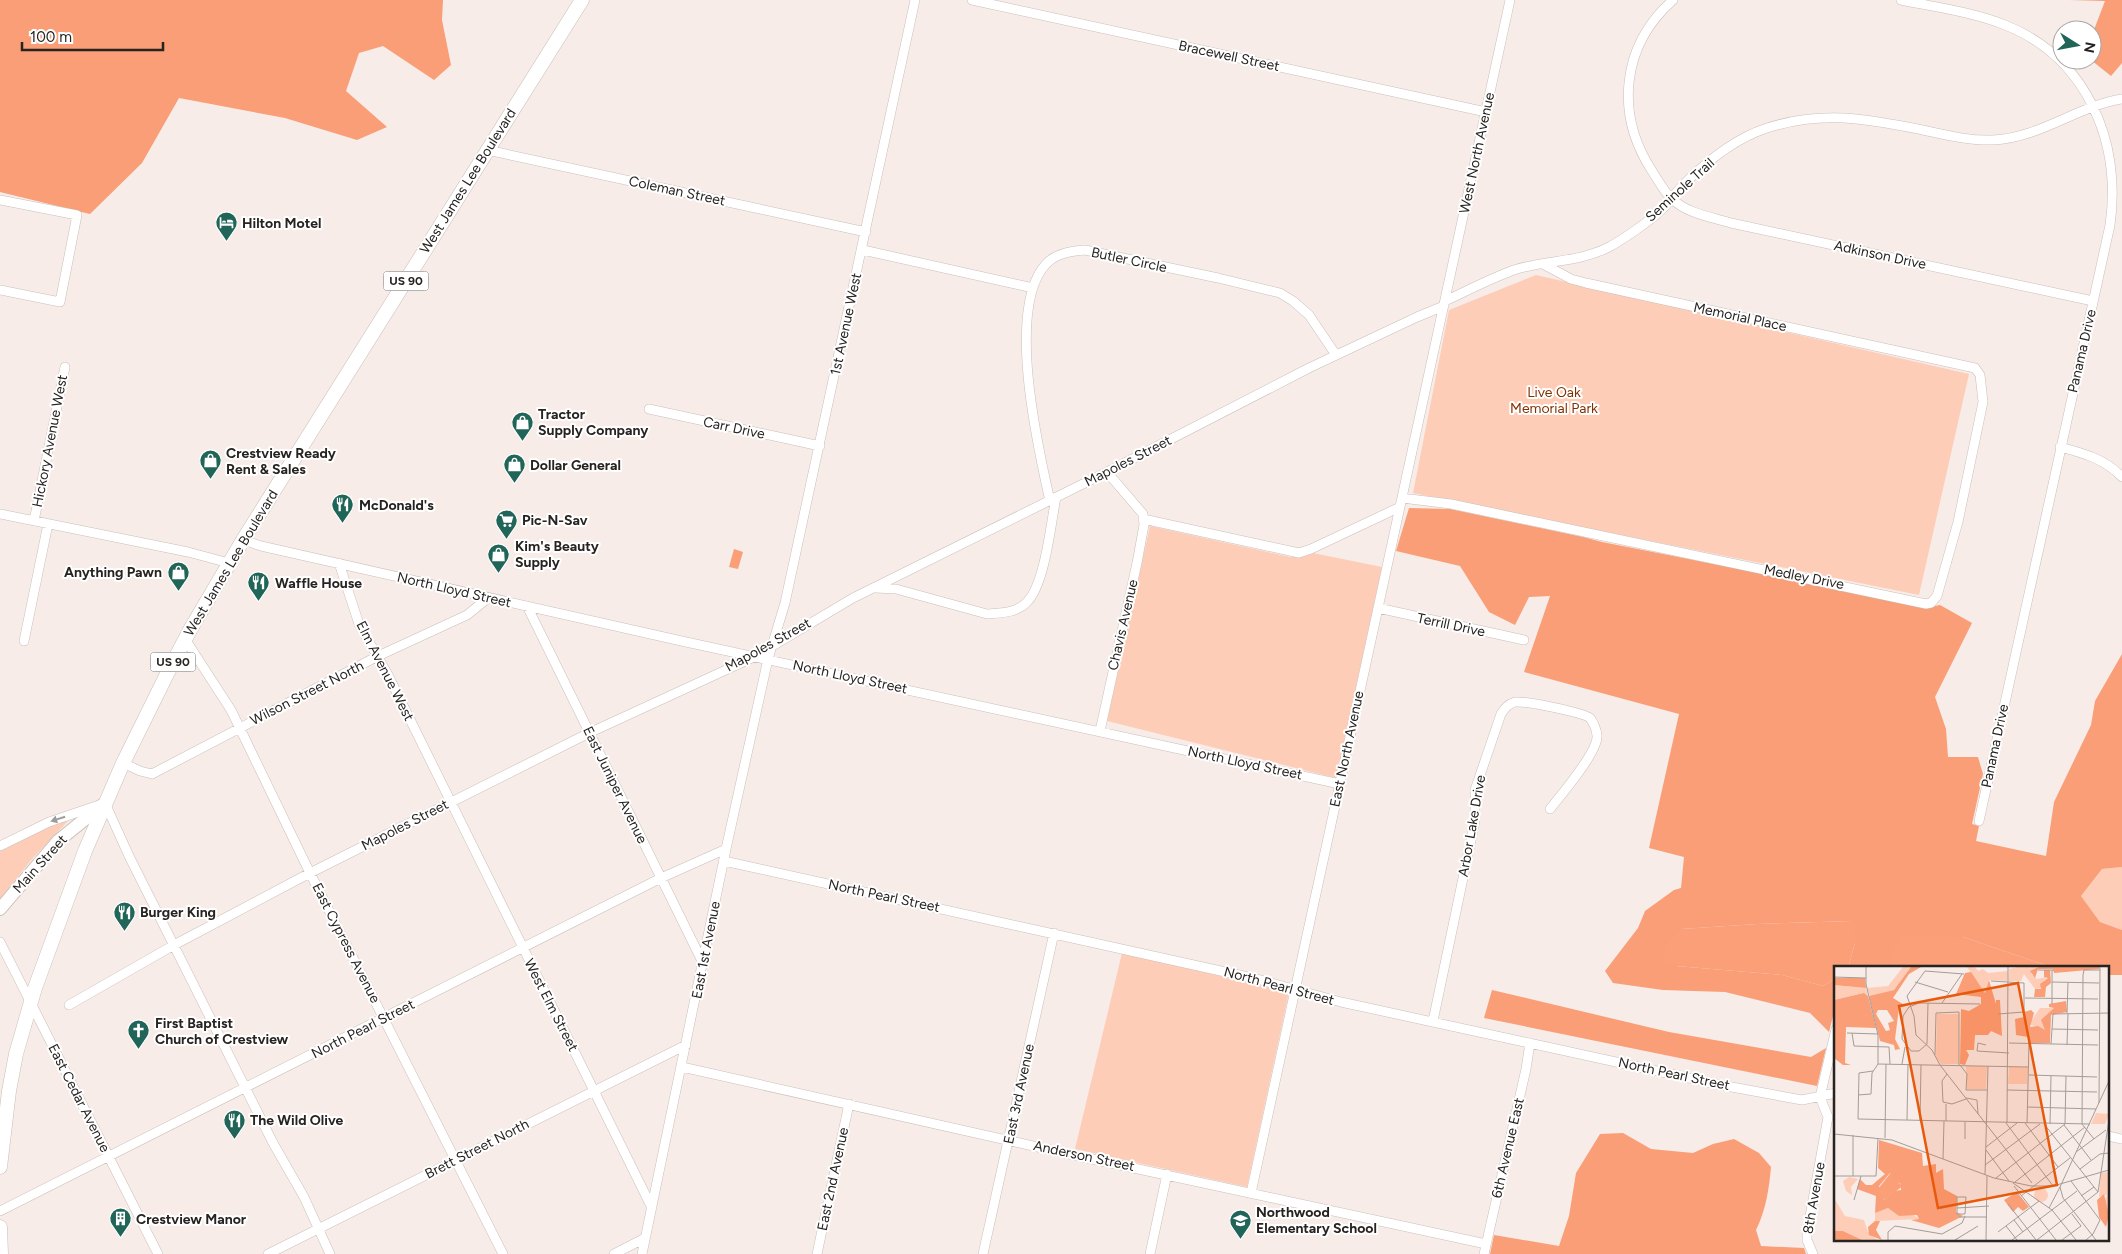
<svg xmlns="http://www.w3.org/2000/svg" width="2122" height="1254" viewBox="0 0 2122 1254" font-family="Figtree,sans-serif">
<rect width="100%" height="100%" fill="#f7ece8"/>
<path fill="#fecdb8" d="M 1536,275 L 1969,374 L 1919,595 L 1413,493 L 1449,310 Z
M 1150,526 L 1290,557 L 1300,557 L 1313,553 L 1382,567 L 1336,778 L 1107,721 Z
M 68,821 L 32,859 L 0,899 L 0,849 L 49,825 Z
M 2122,867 L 2122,930 L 2100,922 L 2081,896 L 2102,869 Z
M 1122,953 L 1289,992 L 1247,1187 L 1075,1149 Z"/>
<path fill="#f99e76" d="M 0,0 L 443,0 L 442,20 L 451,65 L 434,80 L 383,46 L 359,53 L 346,91 L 387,127 L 357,140 L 285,118 L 179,98 L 142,163 L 90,214 L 0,192 Z
M 2069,0 L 2122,0 L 2122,63 L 2111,76 L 2091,60 L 2092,35 L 2105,1 Z
M 1409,508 L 1450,509 L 1583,537 L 1602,542 L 1836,588 L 1925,608 L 1940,605 L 1972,623 L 1935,697 L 1946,729 L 1948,757 L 1978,757 L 1983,774 L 1972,824 L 1979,826 L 1976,841 L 2046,856 L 2054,802 L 2091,725 L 2095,701 L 2122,654 L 2122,867 L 2102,869 L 2081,896 L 2100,922 L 2122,930 L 2122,975 L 2108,975 L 2108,968 L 2054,968 L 1963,937 L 1891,966 L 1896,968 L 1848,968 L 1855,943 L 1852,921 L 1757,924 L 1681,929 L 1676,966 L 1782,975 L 1823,986 L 1836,978 L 1836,1004 L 1829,1032 L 1810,1013 L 1725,992 L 1663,990 L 1613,983 L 1605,971 L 1638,928 L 1645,911 L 1674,890 L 1681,888 L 1684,857 L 1649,848 L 1679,714 L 1524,672 L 1550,596 L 1529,597 L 1515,625 L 1489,612 L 1460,566 L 1396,551 Z
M 1492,990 L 1669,1032 L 1811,1057 L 1826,1048 L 1817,1086 L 1484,1018 Z
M 1623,1133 L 1651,1149 L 1693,1153 L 1713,1144 L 1734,1139 L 1759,1153 L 1771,1167 C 1769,1189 1766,1210 1756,1230 L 1761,1246 L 1804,1248 L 1806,1254 L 1490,1254 L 1494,1235 L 1559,1246 L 1569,1216 L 1576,1173 L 1600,1134 Z"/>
<path fill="#fa9f77" d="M 734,549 L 743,552 L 738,569 L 729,567 Z
M 1852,921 L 1855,924 L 1855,943 L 1848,968 L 1836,968 L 1836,978 L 1823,986 L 1782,975 L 1676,966 L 1662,960 L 1666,945 L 1681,929 L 1757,924 Z
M 1900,936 L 1963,937 L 2054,968 L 1896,968 L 1891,966 L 1892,951 Z"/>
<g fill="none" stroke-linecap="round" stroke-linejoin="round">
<defs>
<path id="street" d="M 972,0 L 1486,112
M 1673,0 C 1621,46 1615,114 1652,171 C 1658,180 1664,192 1672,199 C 1688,214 1712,217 1731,223 L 2093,301
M 1901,0 C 1934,7 1974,12 2005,25 C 2086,57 2122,141 2110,225 L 1979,821
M 487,150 L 866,232
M 0,200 L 77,215 L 60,302 L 0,290
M 863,250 L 1033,288
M 1445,301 C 1469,290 1493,277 1517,269 C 1548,260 1580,262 1609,247 C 1622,240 1650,221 1661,210 C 1669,203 1675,193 1683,185 C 1706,162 1736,138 1767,128 C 1823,110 1867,119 1923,130 C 1946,135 1970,141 1993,140 C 2040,138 2077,106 2122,99
M 649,409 L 820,446
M 2060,447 C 2083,453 2105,459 2122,477
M 1402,498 L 1451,504 L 1926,604 L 1931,603 L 1937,596 L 1958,522 L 1983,402 L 1980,375 L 1975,368 L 1586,283 L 1571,279 L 1543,264
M 1050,501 C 1038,448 1005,305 1047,263 C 1057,253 1072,251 1085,250 L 1218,278 L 1280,293 L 1293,301 L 1309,315 L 1336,355
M 0,514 L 188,552 L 229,563
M 1143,519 L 1299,553 L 1311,549 L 1400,507
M 34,521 L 65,367
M 243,540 L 261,546 L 686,642 L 1340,784
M 339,563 L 359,624 L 388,675 L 652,1208
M 876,588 L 896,589 L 987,614 C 1000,613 1017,613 1027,602 C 1045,584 1051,523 1056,497
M 527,606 L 703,963
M 1378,608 L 1524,640
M 185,639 L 231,710 L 310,873 L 503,1254
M 24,641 L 48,524
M 1100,731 L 1137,563 L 1144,525 L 1143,514 L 1107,472
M 123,763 L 140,771 L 152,774 L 376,657 L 467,615 L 488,598
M 0,846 L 49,822 L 105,803 L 129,856 L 273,1143 L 304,1197 L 330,1254
M 724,861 L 1257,979 L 1341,1002 L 1721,1085 L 1802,1100 L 1836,1093
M 0,942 L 158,1254
M 69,1005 L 174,945 L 310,873 L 589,733 L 754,657 L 853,598 L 1107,472 L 1309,368 L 1417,317 L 1444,306
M 1433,1021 L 1475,821 L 1475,790 L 1501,714 C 1505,708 1508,704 1515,702 C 1525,701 1582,712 1590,718 C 1593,722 1597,730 1597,736 C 1598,752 1561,795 1550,809
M 682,1067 L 1064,1153 L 1486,1244
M 2108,1136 L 2122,1139
M 1251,1193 L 1510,0
M 0,1211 L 661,878 L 726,849
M 268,1254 L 686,1045
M 614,1254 L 645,1238
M 642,1254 L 726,849 L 768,659 L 785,603 L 915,0
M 817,1254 L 849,1104
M 983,1254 L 1054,933
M 1150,1254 L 1167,1174
M 1484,1254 L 1526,1069 L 1530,1043
M 1813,1254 L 1807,1240 L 1807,1233 L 1828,1117 L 1820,1097 L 1836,1029"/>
<path id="secondary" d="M 0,909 L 58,841 L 105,803"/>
<path id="primary" d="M 0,1167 L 9,1091 L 16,1054 L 35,988 L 85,851 L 123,763 L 168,672 L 190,630 L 243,540 L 582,0
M 0,1227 L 1,1254"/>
</defs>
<use href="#street" stroke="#c9bfba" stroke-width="10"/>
<use href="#secondary" stroke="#c9bfba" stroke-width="14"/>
<use href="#primary" stroke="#c9bfba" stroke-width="15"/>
<use href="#street" stroke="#fff" stroke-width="9"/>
<use href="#secondary" stroke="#fff" stroke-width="12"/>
<use href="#primary" stroke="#fff" stroke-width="14"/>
</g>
<defs><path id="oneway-solid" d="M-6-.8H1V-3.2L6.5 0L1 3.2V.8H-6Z" transform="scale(1.25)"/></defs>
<use fill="#9e9c9b" href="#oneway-solid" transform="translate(58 819) rotate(162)"/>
<defs>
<symbol id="hotel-pin" viewBox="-11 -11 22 30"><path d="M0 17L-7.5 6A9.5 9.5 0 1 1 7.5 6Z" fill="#206558" stroke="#fff"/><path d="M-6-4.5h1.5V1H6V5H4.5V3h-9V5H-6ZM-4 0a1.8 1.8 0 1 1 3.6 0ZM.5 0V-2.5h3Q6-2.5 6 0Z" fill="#fff"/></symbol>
<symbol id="shop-pin" viewBox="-11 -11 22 30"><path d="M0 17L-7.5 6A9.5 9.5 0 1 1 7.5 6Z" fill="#206558" stroke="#fff"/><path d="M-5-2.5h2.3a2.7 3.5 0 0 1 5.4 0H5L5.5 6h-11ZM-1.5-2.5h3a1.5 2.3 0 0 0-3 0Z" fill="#fff"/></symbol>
<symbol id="restaurant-pin" viewBox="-11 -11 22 30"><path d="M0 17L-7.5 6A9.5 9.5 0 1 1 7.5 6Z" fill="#206558" stroke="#fff"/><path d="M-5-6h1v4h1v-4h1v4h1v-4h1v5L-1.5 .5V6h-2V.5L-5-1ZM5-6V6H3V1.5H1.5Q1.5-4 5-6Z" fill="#fff"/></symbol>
<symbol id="supermarket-pin" viewBox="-11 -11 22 30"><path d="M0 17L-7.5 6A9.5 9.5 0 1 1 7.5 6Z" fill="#206558" stroke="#fff"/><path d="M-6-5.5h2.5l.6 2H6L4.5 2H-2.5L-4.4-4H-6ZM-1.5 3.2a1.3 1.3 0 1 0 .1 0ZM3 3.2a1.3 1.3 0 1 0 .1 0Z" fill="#fff"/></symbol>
<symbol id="church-pin" viewBox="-11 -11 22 30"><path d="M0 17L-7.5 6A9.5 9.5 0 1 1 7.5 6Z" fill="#206558" stroke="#fff"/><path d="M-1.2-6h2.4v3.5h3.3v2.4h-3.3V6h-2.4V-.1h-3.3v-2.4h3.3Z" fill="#fff"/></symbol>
<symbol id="building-pin" viewBox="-11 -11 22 30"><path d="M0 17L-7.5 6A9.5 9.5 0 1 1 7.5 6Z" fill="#206558" stroke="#fff"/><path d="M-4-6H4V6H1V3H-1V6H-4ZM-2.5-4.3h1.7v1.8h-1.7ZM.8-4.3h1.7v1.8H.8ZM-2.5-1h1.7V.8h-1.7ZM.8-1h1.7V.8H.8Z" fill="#fff"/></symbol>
<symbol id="school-pin" viewBox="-11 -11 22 30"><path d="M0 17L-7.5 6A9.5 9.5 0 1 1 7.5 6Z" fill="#206558" stroke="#fff"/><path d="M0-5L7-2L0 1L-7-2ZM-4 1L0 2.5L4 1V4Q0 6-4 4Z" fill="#fff"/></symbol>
</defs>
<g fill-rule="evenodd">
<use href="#hotel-pin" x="214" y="210" width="25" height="34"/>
<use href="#shop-pin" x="510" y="410" width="25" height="34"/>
<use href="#shop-pin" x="198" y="448" width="25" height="34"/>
<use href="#shop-pin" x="502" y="452" width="25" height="34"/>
<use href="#restaurant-pin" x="330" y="492" width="25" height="34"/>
<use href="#supermarket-pin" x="494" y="508" width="25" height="34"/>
<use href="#shop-pin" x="486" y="542" width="25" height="34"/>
<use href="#shop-pin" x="166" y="560" width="25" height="34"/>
<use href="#restaurant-pin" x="246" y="570" width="25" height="34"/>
<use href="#restaurant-pin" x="112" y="900" width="25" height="34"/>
<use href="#church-pin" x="126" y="1018" width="25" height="34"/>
<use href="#restaurant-pin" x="222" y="1108" width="25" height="34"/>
<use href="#building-pin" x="108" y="1206" width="25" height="34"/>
<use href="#school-pin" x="1228" y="1208" width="25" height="34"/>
</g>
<g text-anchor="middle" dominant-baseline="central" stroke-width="4" stroke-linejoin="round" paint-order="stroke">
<g fill="#fff" stroke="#686564" stroke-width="1">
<rect x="383.5" y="271.5" width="45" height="19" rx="4"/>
<rect x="150.5" y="652.5" width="45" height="19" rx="4"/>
</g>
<g font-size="12" font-weight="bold" fill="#272321">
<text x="406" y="281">US 90</text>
<text x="173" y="662">US 90</text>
</g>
<g font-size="14" fill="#272321" stroke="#fff">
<text transform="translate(1229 56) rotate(12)">Bracewell Street</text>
<text transform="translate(1477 153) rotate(-78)">West North Avenue</text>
<text transform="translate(468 181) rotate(-58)">West James Lee Boulevard</text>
<text transform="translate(1680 190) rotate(-42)">Seminole Trail</text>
<text transform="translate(677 191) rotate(12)">Coleman Street</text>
<text transform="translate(1880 255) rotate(12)">Adkinson Drive</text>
<text transform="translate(1129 260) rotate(12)">Butler Circle</text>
<text transform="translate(1740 317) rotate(12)">Memorial Place</text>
<text transform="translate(846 324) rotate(-78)">1st Avenue West</text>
<text transform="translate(2082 351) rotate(-77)">Panama Drive</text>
<text transform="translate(734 428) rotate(12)">Carr Drive</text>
<text transform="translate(50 441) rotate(-79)">Hickory Avenue West</text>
<text transform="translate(1128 461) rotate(-27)">Mapoles Street</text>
<text transform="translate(231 563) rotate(-59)">West James Lee Boulevard</text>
<text transform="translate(1804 577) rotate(11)">Medley Drive</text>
<text transform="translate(454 590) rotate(13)">North Lloyd Street</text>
<text transform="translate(1123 625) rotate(-77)">Chavis Avenue</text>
<text transform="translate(1451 625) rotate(12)">Terrill Drive</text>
<text transform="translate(768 645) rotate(-29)">Mapoles Street</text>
<text transform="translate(385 671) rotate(63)">Elm Avenue West</text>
<text transform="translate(850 677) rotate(12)">North Lloyd Street</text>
<text transform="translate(307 693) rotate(-27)">Wilson Street North</text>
<text transform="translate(1995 746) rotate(-78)">Panama Drive</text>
<text transform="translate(1347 749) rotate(-78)">East North Avenue</text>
<text transform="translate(1245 763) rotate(12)">North Lloyd Street</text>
<text transform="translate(615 785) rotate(64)">East Juniper Avenue</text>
<text transform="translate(405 825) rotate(-27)">Mapoles Street</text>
<text transform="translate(1472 826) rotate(-80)">Arbor Lake Drive</text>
<text transform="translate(40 864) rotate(-48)">Main Street</text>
<text transform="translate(884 896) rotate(12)">North Pearl Street</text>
<text transform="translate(346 943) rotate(63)">East Cypress Avenue</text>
<text transform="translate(706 950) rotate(-79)">East 1st Avenue</text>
<text transform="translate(1279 986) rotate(15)">North Pearl Street</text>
<text transform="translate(551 1005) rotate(63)">West Elm Street</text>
<text transform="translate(363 1029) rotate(-27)">North Pearl Street</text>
<text transform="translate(1674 1074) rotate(12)">North Pearl Street</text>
<text transform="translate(1019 1094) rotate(-78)">East 3rd Avenue</text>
<text transform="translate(79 1098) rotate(63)">East Cedar Avenue</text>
<text transform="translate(1508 1148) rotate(-77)">6th Avenue East</text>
<text transform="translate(477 1149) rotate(-27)">Brett Street North</text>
<text transform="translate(1084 1156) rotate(12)">Anderson Street</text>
<text transform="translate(833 1179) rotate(-78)">East 2nd Avenue</text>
<text transform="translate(1814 1198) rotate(-80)">8th Avenue</text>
</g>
<g font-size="14" font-weight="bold" fill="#272321" stroke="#fff" text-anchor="start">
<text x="242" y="223">Hilton Motel</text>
<text x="538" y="414">Tractor<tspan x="538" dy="16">Supply Company</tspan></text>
<text x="226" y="453">Crestview Ready<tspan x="226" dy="16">Rent &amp; Sales</tspan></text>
<text x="530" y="465">Dollar General</text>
<text x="359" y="505">McDonald's</text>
<text x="522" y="520">Pic-N-Sav</text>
<text x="515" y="546">Kim's Beauty<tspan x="515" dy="16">Supply</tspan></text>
<text x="162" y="572" text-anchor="end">Anything Pawn</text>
<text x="275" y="583">Waffle House</text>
<text x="140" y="912">Burger King</text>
<text x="155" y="1023">First Baptist<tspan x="155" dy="16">Church of Crestview</tspan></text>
<text x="250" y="1120">The Wild Olive</text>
<text x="1256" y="1212">Northwood<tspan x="1256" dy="16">Elementary School</tspan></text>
<text x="136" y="1219">Crestview Manor</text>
</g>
<g font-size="14" fill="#813101" stroke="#fff">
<text x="1554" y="392">Live Oak<tspan x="1554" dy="16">Memorial Park</tspan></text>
</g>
</g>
<g transform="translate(1834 966)">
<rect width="275" height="275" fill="#f7ece8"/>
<path d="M 69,1 L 78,1 L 60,24 L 36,30 L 33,22 L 54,20 ZM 133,1 L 141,1 L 144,5 L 149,3 L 154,7 L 174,5 L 173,15 L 155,14 L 151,27 ZM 184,1 L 205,1 L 197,8 L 203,13 L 213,11 L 206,19 L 209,22 L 201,23 L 190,8 L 187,15 L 174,15 L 175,3 ZM 0,19 L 32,22 L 34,30 L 30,27 L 0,34 ZM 206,42 L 220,42 L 212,50 L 211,64 L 195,58 ZM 103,48 L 125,48 L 125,98 L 107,98 L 102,91 ZM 132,100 L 153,100 L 152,123 L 133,123 ZM 175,101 L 194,101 L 193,118 L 174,118 ZM 262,147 L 275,148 L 271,158 L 257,158 ZM 275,206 L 275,249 L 270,236 L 273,229 L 265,231 L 267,207 ZM 15,211 L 24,213 L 17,221 L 18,229 L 12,225 L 9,215 ZM200 229a7 7 0 1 1 14 0a7 7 0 1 1-14 0ZM 0,232 L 11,250 L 30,254 L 34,266 L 43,274 L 28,274 L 9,265 L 0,265 ZM 54,242 L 65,250 L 77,248 L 86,253 L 41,255 L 41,247 Z" fill="#fecdb8"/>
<path d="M 77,1 L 87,1 L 75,8 L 59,32 L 72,40 L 65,42 L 61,73 L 66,83 L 61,84 L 60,79 L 46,75 L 35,30 L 60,24 ZM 53,44 L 60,55 L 54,57 L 56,64 L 52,65 L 42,48 L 44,44 ZM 205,1 L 265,1 L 265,3 L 220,7 L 219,3 L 204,3 L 201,12 L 196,5 ZM 210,4 L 216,4 L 217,17 L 212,21 L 211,31 L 200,31 L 201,23 L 207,23 L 206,18 L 214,12 L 210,11 ZM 137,6 L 151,27 L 155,14 L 162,38 L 162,34 L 166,34 L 168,70 L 157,65 L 154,69 L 141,69 L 140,84 L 132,84 L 135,89 L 131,99 L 126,98 L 127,43 L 135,45 L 147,38 L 147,31 L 122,28 L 131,7 ZM 0,12 L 31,12 L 32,22 L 0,19 ZM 30,27 L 34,30 L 42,62 L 12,61 L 11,97 L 17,99 L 9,99 L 0,92 L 0,34 ZM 232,35 L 233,46 L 217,49 L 216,77 L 194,77 L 194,71 L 182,69 L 181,53 L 190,51 L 190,46 L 197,44 L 200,47 L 196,61 L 204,60 L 211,64 L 207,54 L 220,42 L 215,41 L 215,38 ZM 45,174 L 88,187 L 89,200 L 102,198 L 102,207 L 109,203 L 110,223 L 123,230 L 122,246 L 129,250 L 105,262 L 77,254 L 85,253 L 83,249 L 65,250 L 54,242 L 41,247 L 42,230 L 23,223 L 26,213 L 32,219 L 38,219 L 51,208 L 44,202 ZM 56,207 L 60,215 L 67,218 L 67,224 L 61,225 L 50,234 L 45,220 ZM 183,226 L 195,241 L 189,245 L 184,241 L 179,246 L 170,234 ZM 270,228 L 275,249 L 272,261 L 265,251 L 263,234 ZM 41,255 L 46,255 L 42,264 L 48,274 L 35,269 L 34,261 ZM 0,265 L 9,265 L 28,274 L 0,274 Z" fill="#f99e76" fill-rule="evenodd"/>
<path d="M 59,204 L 59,213 L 69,220 L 50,234 L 44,223 Z" fill="#fa9f77"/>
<path fill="none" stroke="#a49c98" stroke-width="1" d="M 32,1 L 32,18 L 44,69 L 44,98M 204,4 L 220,4M 0,11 L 32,12M 157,15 L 190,17 L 190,46 L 164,48M 81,16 L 114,26M 218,16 L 265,17M 191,32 L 264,33M 94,37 L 93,78 L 85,85 L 77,85 L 68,73 L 69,50 L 75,41 L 85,37 L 86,37 L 146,38M 108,37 L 128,8M 218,38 L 218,4M 233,47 L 234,16M 218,63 L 264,64M 13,67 L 44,68M 18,67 L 20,80 L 55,81 L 56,98M 175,77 L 264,79M 217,78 L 219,48 L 275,47M 152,79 L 144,77 L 143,85 L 175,87M 233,79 L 234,48M 101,89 L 102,47 L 125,46 L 125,99M 44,98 L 194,101M 68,98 L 71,81M 106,99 L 98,84 L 82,69 L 80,50 L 73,30 L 91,5 L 130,8M 106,99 L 198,217M 126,99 L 133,108 L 132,124M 39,105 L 25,107 L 24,153 L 256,158M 113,108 L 108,115 L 109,136 L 118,138 L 132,133M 195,109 L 263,111M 132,124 L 153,124M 173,124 L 263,126M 24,129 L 37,128 L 38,107 L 44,98M 132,132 L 143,134 L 144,148M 265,137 L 266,1M 193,141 L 262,143M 73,154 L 74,98M 86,155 L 87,99M 112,155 L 112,138M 172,157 L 219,220M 173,157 L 174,1M 191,157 L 224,201M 193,157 L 195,77M 210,158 L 264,226M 216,158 L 217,110M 230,159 L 257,194M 0,168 L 58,174 L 160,212 L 197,220 L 219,220 L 275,204M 51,172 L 52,98M 131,173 L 131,156M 260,173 L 248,158 L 249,9 L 250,4 L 266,4M 152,181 L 183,157M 152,184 L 175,215M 242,186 L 272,164M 109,193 L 110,155M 151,199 L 206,158M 246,203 L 266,188 L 275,187M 151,209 L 154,100M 0,210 L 42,210 L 44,172M 19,210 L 19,169M 162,212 L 231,158 L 232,110M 237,215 L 266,254 L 259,268 L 252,274M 181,216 L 251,161M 179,217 L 218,244 L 242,274M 180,220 L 222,274M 187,230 L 236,192M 247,230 L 260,221M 123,231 L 132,231 L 131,248 L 123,248 ZM 20,234 L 27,210M 174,238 L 202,274M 123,242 L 155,240M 215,242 L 226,221M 125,251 L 153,251M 180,254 L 189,266M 172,260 L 183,274M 164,266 L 205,235M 54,274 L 54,266 L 61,260 L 108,268 L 128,257 L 131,250M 121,274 L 144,260M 152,274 L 153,210M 178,274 L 243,225M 203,274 L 264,226 L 275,154M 228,274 L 247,260 L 238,248M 262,274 L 229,232 L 226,221 L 275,115"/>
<path fill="#e8590c" fill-opacity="0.15" stroke="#e8590c" stroke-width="2.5" d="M 184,17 L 223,219 L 104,242 L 65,40 Z"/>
<rect width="275" height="275" fill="none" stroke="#272321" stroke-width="2.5"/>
</g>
<g transform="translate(2077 45) rotate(101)"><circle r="24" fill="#ffffff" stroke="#a9a7a6"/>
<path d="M0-4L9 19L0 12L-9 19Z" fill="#206558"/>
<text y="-8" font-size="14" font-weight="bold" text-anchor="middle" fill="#272321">N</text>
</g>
<path d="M22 42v8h141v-8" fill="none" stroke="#272321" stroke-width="2.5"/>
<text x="30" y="42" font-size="15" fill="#272321" stroke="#ffffff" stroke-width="4" paint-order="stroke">100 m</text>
</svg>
